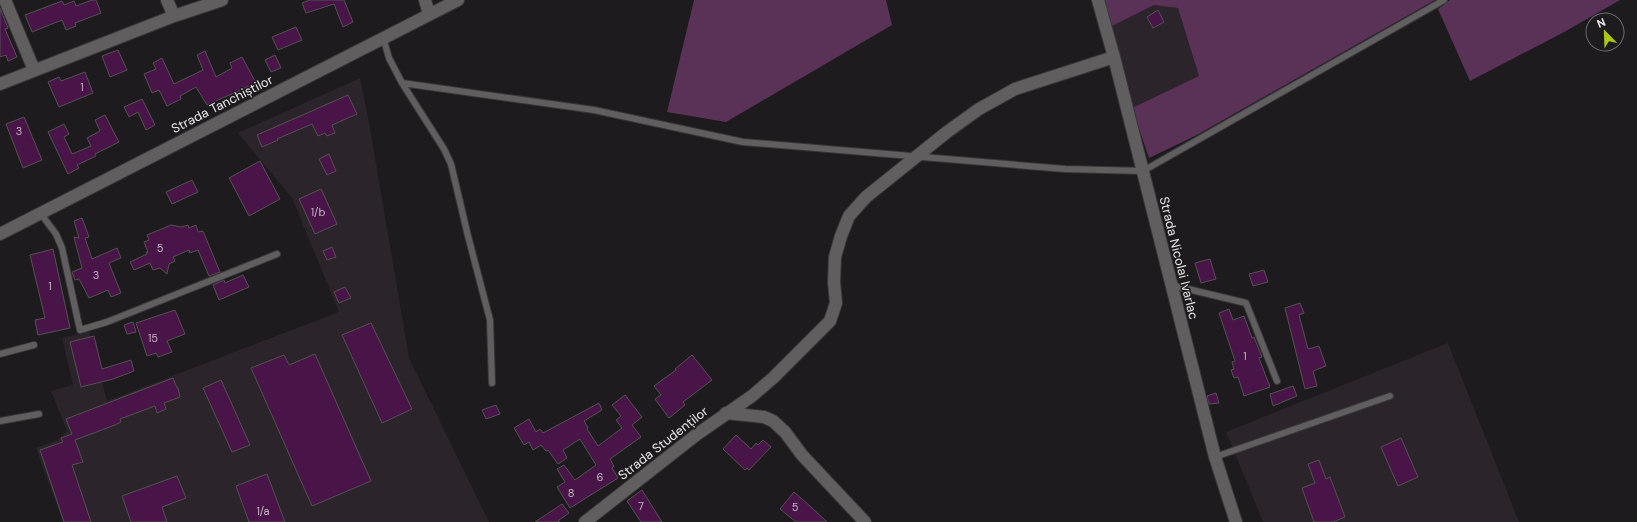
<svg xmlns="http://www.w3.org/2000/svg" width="1637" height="522" viewBox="0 0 1637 522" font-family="'DM Sans',sans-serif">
<rect width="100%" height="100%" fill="#1d1b1d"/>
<path fill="#2b242a" d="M 1154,5 L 1178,8 L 1200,76 L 1132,108 L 1112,26 Z
M 360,78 L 370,128 L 409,358 L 489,522 L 63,522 L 36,448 L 58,440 L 67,431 L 51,391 L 73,385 L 62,338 L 89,331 L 107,401 L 339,312 L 292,198 L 238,133 Z
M 1448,343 L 1519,522 L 1263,522 L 1226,432 Z"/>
<path fill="#5a3258" d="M 694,0 L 886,0 L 892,25 L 726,122 L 667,112 Z
M 1104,0 L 1435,0 L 1195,136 L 1149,158 L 1132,108 L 1199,76 L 1178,8 L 1154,5 L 1112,26 Z
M 1450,0 L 1620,0 L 1566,31 L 1470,81 L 1438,9 Z"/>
<path fill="#491548" stroke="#545153" d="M 92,0 L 96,0 L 101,13 L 75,23 L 76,26 L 66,30 L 62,20 L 32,32 L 25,15 L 62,1 L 64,5 L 74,1 L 76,6 Z
M 310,0 L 344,0 L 353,22 L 343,27 L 334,4 L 306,13 L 302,3 Z
M 0,8 L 8,28 L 5,29 L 17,57 L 8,61 L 6,55 L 0,57 Z
M 1158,10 L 1164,22 L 1153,28 L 1147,17 Z
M 296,27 L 302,40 L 278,50 L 272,37 Z
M 118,50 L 127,70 L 110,77 L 102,56 Z
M 205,51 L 216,77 L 232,68 L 230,63 L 242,57 L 256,83 L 207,105 L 196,87 L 180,96 L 181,99 L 167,106 L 159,90 L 152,93 L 144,74 L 156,69 L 153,63 L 162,58 L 174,84 L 203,70 L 197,55 Z
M 275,55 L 281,68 L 271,72 L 265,60 Z
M 85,72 L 93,93 L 59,107 L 48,82 L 59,77 L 61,81 Z
M 348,95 L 357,114 L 332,125 L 335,133 L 327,136 L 325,133 L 318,136 L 312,124 L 277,139 L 278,140 L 262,147 L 257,135 Z
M 142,99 L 155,125 L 146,130 L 138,112 L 129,117 L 124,107 Z
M 105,115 L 119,142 L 95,154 L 96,156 L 77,165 L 79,168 L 68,174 L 48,132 L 64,124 L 69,134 L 64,137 L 72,154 L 91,146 L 87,138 L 100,131 L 95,120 Z
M 24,117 L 42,160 L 23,168 L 6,124 Z
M 329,154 L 336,171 L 327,175 L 319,159 Z
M 260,161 L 280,199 L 249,216 L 229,178 Z
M 192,180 L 198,192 L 172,204 L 166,192 Z
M 321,189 L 337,224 L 315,234 L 299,199 Z
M 82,218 L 89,237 L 85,238 L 92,259 L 117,248 L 121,258 L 109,263 L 121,293 L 111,297 L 108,290 L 89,298 L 79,279 L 75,280 L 72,272 L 82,268 L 74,237 L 79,238 L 74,221 Z
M 171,225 L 181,227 L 188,225 L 189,228 L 196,225 L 198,232 L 203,231 L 220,272 L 209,276 L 198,250 L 190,253 L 189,250 L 173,257 L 175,261 L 169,264 L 167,274 L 160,268 L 153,270 L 150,263 L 134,270 L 130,262 L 147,254 L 146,252 L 148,252 L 144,242 L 149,240 L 147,235 Z
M 332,247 L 336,257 L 327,260 L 323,251 Z
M 53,249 L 70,328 L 38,335 L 35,320 L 45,318 L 30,255 Z
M 1210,259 L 1216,279 L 1201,283 L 1195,263 Z
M 1264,270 L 1268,282 L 1253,286 L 1249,274 Z
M 243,275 L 249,287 L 219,300 L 213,285 L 224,280 L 225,283 Z
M 345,287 L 351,298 L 339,303 L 334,292 Z
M 1300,303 L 1304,313 L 1299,315 L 1308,349 L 1319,346 L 1326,366 L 1313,371 L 1317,386 L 1305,389 L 1285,308 Z
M 1229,309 L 1233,320 L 1244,316 L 1252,338 L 1254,337 L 1262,357 L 1259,358 L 1270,387 L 1244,396 L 1238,377 L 1234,378 L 1231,370 L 1234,369 L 1232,362 L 1235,361 L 1219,313 Z
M 175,310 L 185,334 L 167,341 L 172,352 L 158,357 L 156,353 L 147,356 L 136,323 Z
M 133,322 L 136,332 L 127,334 L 124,325 Z
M 371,323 L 412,409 L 382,423 L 342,335 Z
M 94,336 L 102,369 L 131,360 L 134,371 L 113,379 L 81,387 L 70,342 Z
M 315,354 L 371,481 L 312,506 L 251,368 L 284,355 L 289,365 Z
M 692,355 L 712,380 L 683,402 L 685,405 L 669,418 L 655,399 L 661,395 L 654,386 L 676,370 L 675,369 Z
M 173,378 L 177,388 L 178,388 L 180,397 L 164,403 L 166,409 L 157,413 L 155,406 L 120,419 L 121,422 L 115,425 L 75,440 L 83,462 L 72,465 L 91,522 L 64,522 L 40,450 L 63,442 L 61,438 L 72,434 L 66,419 Z
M 221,380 L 250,445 L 232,452 L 203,388 Z
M 1293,386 L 1297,396 L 1273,406 L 1270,394 Z
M 1216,393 L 1219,403 L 1209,404 L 1207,396 Z
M 625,395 L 642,417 L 632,425 L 641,437 L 610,459 L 614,466 L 612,468 L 618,478 L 570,508 L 557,487 L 565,482 L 557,469 L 564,465 L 575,480 L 596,465 L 580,439 L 563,450 L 567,458 L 558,464 L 548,450 L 546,451 L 541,445 L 533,450 L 529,442 L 524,445 L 514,428 L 529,419 L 536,432 L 540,429 L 543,433 L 599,403 L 602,410 L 584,421 L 588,428 L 587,429 L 598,446 L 622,428 L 616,420 L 621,416 L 612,405 Z
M 496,405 L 500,414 L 486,419 L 482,410 Z
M 736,435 L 751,449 L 756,443 L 758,445 L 763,440 L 771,447 L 749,470 L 747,468 L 745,470 L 723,449 Z
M 1401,438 L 1418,477 L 1398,486 L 1381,447 Z
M 1319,460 L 1326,479 L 1330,477 L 1345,517 L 1333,522 L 1314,522 L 1302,488 L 1315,483 L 1308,464 Z
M 267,474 L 285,522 L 249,522 L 236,486 Z
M 177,476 L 186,498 L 162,507 L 167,522 L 131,522 L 122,496 Z
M 642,490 L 662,522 L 641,522 L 627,501 Z
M 794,492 L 810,506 L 827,522 L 796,522 L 780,509 Z
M 562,504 L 569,513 L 559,520 L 559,522 L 535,522 Z"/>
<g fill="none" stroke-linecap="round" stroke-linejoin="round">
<defs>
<path id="service" d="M 383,37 L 389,58 L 402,83 L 444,149 L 451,164 L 468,236 L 490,320 L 492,383
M 402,83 L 594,110 L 743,142 L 1065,169 L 1143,171 L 1444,0
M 41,214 L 56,234 L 62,248 L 80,330 L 107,322 L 277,254
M 1171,285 L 1246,303 L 1277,381
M 0,354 L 34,345
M 0,421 L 39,414
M 1215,457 L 1390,396"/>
<path id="minor" d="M 5,0 L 34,70
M 167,0 L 174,16
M 425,0 L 429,14
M 1098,0 L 1114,57 L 1215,457 L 1236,522
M 0,84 L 174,16 L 222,0
M 726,413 L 764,417 L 773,421 L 785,432 L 802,455 L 865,522
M 585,522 L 696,435 L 752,396 L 773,378 L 830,321 L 836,303 L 834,282 L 835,257 L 841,236 L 849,216 L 866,197 L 947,132 L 979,109 L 1015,89 L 1114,57"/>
<path id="tertiary" d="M 0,234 L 458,0"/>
</defs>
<use href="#service" stroke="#393839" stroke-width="8"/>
<use href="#minor" stroke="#393839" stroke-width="14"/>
<use href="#tertiary" stroke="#393839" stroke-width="14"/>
<use href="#service" stroke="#615e60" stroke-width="6"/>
<use href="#minor" stroke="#615e60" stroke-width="12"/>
<use href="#tertiary" stroke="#615e60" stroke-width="12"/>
</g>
<g text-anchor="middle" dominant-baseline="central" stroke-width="3" stroke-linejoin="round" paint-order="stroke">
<g font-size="11" fill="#c2b5c2">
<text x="82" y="87">1</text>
<text x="19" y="131">3</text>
<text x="318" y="212">1/b</text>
<text x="160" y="248">5</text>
<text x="96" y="275">3</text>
<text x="50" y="286">1</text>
<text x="153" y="338">15</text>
<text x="1245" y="356">1</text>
<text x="600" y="477">6</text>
<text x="571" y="493">8</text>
<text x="641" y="506">7</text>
<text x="795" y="507">5</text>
<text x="263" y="511">1/a</text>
</g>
<g font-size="13" fill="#ebeaeb" stroke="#1d1b1d">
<text transform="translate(222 104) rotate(-27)">Strada Tanchiștilor</text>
<text transform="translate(1179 258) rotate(76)">Strada Nicolai Ivarlac</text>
<text transform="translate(663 443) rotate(-38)">Strada Studenților</text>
</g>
</g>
<g transform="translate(1605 32) rotate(337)"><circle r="19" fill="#1d1b1d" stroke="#6f6e6f"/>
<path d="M0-3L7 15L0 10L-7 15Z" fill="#adc60f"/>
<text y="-6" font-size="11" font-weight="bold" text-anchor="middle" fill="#ebeaeb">N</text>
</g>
</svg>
